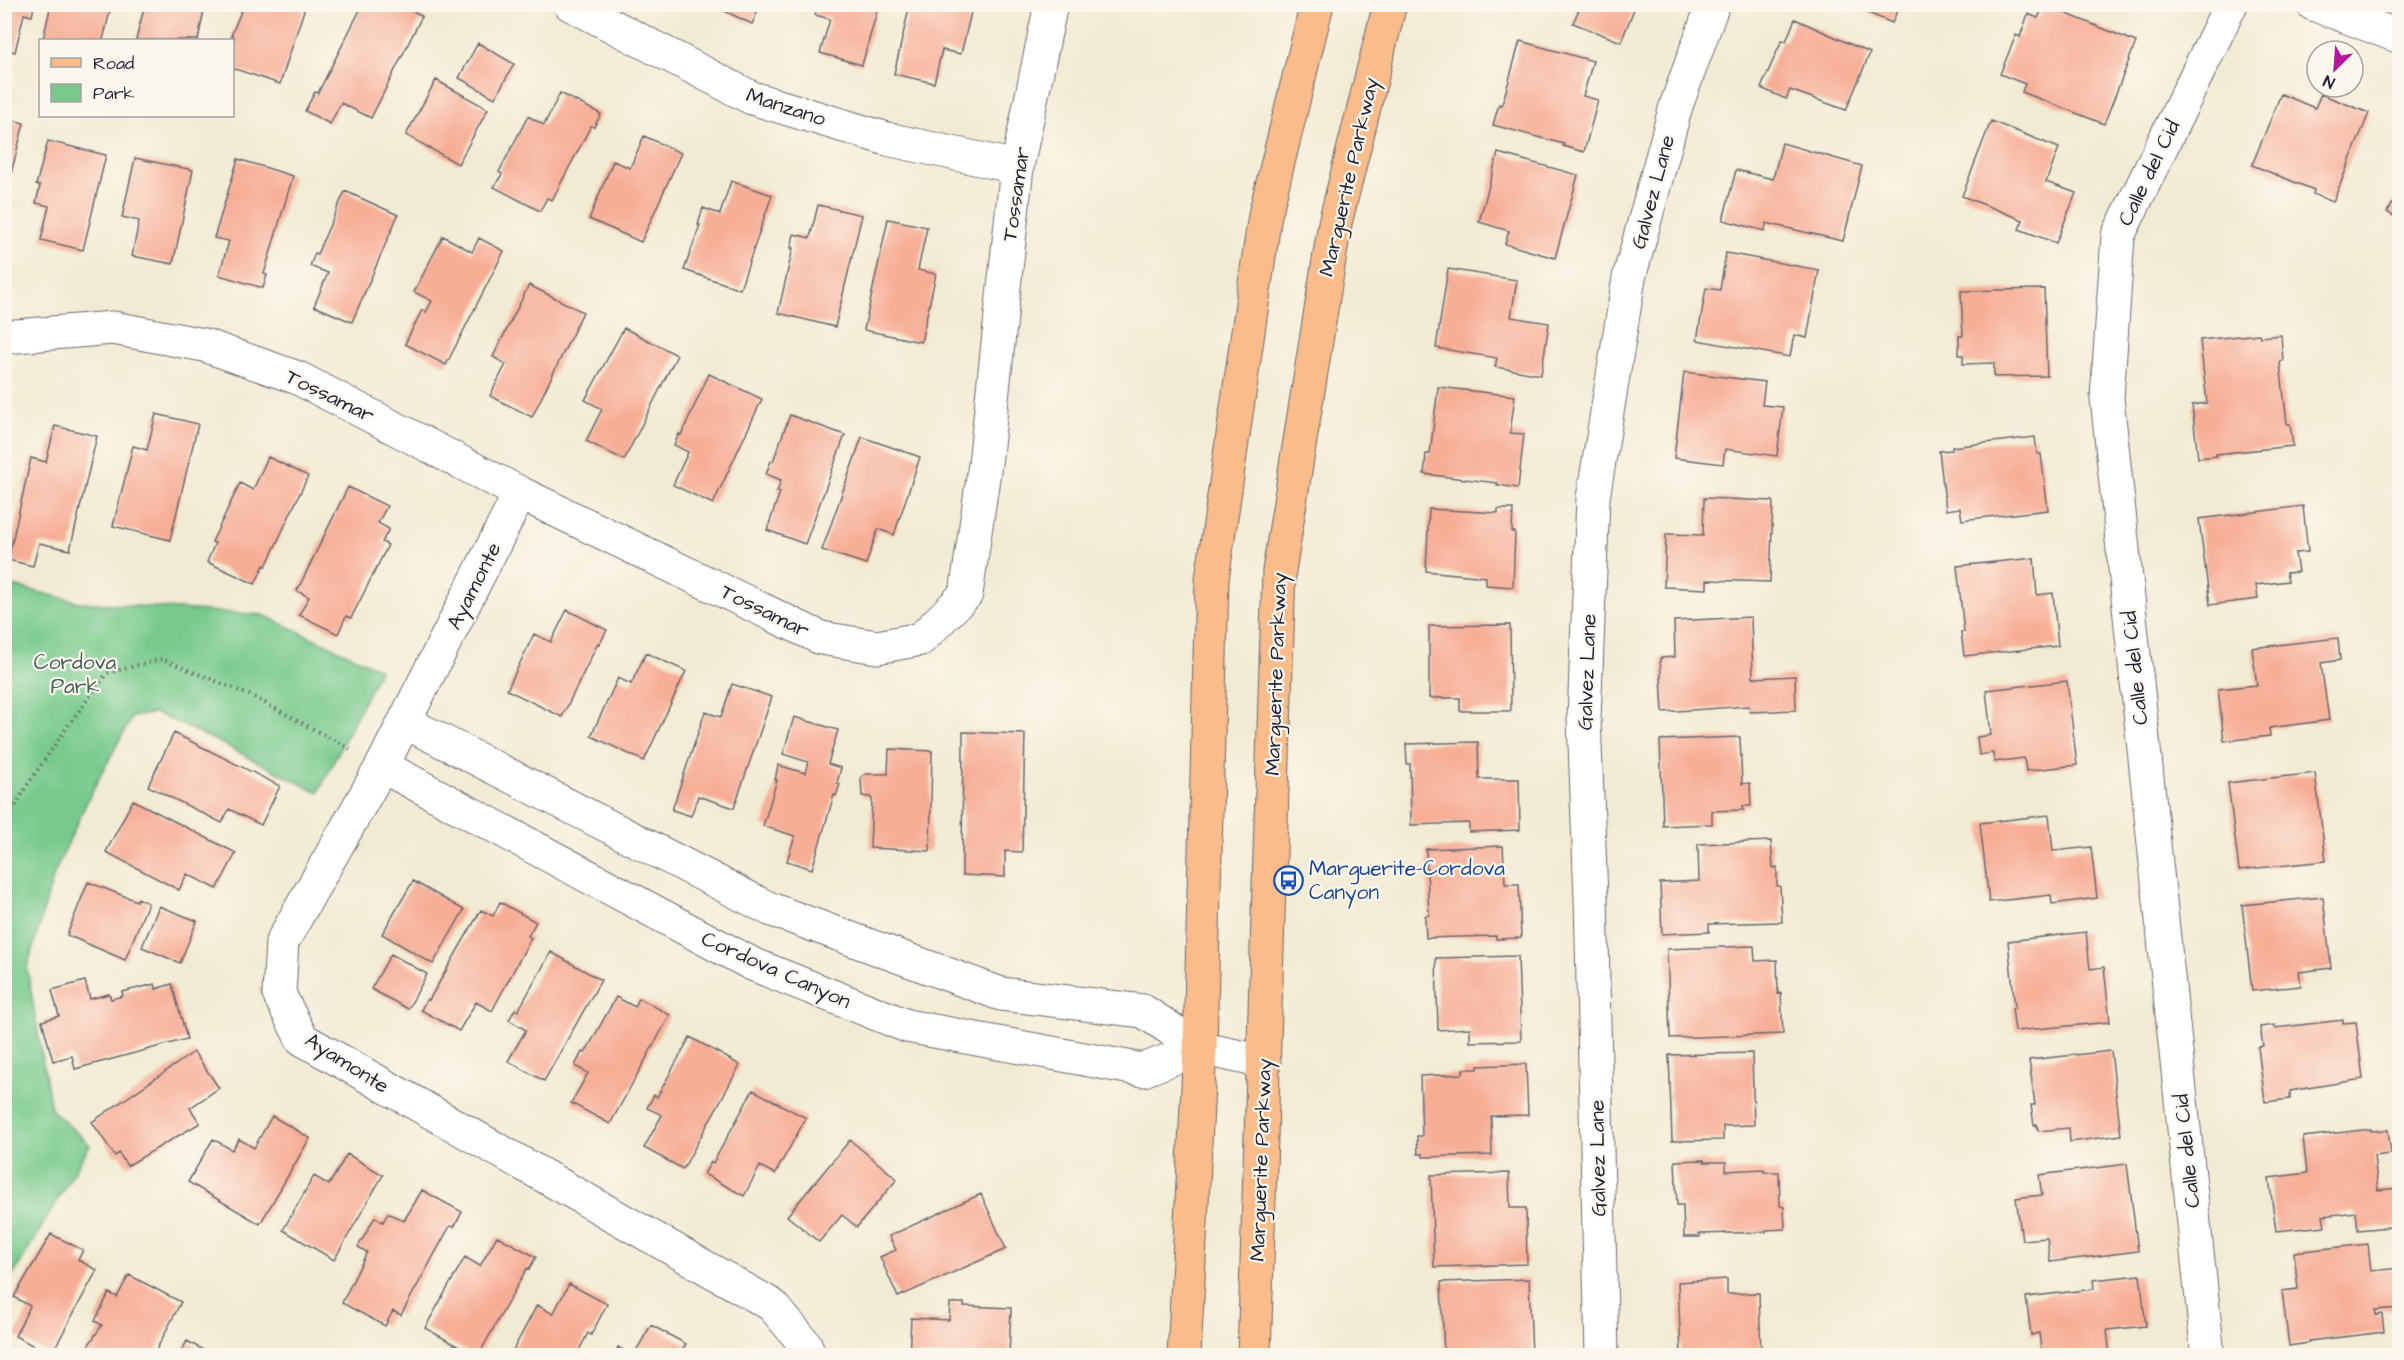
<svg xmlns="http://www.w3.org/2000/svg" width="2404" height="1360" viewBox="0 0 2404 1360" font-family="'Architects Daughter',sans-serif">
<rect width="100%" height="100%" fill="#fbf7ec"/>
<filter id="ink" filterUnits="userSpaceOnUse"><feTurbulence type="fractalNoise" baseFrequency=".0167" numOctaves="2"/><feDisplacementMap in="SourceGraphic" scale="12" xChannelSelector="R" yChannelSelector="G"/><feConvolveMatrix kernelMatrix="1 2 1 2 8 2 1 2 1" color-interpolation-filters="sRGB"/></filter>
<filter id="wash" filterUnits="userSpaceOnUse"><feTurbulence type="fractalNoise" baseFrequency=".008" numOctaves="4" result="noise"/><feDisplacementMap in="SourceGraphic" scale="24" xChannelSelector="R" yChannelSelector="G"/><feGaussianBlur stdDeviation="1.35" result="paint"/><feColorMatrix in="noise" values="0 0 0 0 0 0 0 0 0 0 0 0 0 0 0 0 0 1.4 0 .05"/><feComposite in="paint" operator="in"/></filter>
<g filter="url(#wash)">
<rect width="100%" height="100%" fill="#f2ebd3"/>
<path fill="#77ca8c" stroke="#4c7664" stroke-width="1.5" d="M 5,584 L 79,602 L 263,615 L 380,669 L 318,793 L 221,743 L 156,713 L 132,717 L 91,793 L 54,874 L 27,968 L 51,1109 L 90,1145 L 5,1289 Z"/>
<g id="blocks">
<path fill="#f7ae96" d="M 4,4 L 34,6 L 32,16 L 24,14 L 15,52 L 4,49 Z
M 51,4 L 100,4 L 111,7 L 103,40 L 43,40 Z
M 145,4 L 180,4 L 204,10 L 198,40 L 136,40 Z
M 244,4 L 306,4 L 280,84 L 232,68 L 234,36 L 231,36 Z
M 363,4 L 371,4 L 377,8 L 379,4 L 400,4 L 422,16 L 371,118 L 341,103 L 330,124 L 305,111 L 315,92 L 318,93 Z
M 718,4 L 761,4 L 752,24 L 716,7 Z
M 818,4 L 879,4 L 862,65 L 820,53 L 830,19 L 815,15 Z
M 910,4 L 973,4 L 961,54 L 942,50 L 934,83 L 894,74 Z
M 1569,4 L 1636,4 L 1621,42 L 1573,23 L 1579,9 Z
M 1847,4 L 1900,4 L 1892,23 Z
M 2043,8 L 2054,12 L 2055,9 L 2136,42 L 2104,124 L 2022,92 L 2025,84 L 2000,74 L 2016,35 L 2020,37 L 2028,14 L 2038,18 Z
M 1795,19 L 1870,53 L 1846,110 L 1790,90 L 1786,99 L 1761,88 L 1782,40 L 1786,41 Z
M 1520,41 L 1593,61 L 1583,96 L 1598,100 L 1584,152 L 1563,146 L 1564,144 L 1493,125 L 1499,104 L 1502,105 Z
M 478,43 L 514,64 L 495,98 L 459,78 Z
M 436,80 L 488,109 L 458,164 L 406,135 Z
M 560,93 L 601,114 L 594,127 L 591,126 L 552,200 L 547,198 L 540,211 L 494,187 L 502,174 L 499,172 L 528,116 L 544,125 Z
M 2281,94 L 2315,108 L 2321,94 L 2369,113 L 2333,202 L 2313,194 L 2314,190 L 2252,165 Z
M 4,118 L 24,123 L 5,197 L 4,197 Z
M 1991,121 L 2059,148 L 2046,182 L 2076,193 L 2056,243 L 2019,229 L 2023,220 L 1962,196 Z
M 644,136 L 681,153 L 641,242 L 589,219 L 613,161 L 630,168 Z
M 48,141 L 106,155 L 83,250 L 41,240 L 49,206 L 36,203 L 40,186 L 36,185 Z
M 1782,143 L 1862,166 L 1843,241 L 1766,223 L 1765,231 L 1723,220 L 1736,170 L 1773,179 Z
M 1498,153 L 1578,175 L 1555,258 L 1505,244 L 1509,231 L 1479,222 Z
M 135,158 L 193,170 L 173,264 L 132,256 L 139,221 L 122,217 Z
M 238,159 L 293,176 L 264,274 L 267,275 L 263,288 L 219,275 L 229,241 L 214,238 Z
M 731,181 L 772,195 L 740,289 L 684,270 L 700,225 L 698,225 L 703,208 L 720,214 Z
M 345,191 L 398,215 L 352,322 L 314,306 L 328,273 L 310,266 L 315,253 L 317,254 Z
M 2400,193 L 2400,220 L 2387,212 Z
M 818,205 L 862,215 L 835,327 L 778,313 L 793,248 L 791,248 L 794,234 L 810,238 Z
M 888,219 L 927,227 L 918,270 L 936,274 L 921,342 L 864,330 Z
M 443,236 L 472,252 L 479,238 L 504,251 L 446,365 L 405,344 L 422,310 L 426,312 L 432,301 L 414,292 Z
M 1726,253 L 1819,270 L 1807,338 L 1794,335 L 1790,357 L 1697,340 L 1706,288 L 1720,290 Z
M 1448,269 L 1517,280 L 1511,317 L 1549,323 L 1541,375 L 1495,367 L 1497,358 L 1436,348 Z
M 529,285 L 583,312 L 532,417 L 490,396 L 506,364 L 493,357 Z
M 2044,289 L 2047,376 L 1994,377 L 1994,363 L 1963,364 L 1963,355 L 1959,355 L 1959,336 L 1963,336 L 1961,291 Z
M 624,328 L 677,355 L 624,460 L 586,441 L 602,409 L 585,400 Z
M 2259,334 L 2260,337 L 2281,335 L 2283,361 L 2280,362 L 2287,424 L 2290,424 L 2293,446 L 2216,454 L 2217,456 L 2198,458 L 2192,405 L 2207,403 L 2200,340 Z
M 1684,372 L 1765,382 L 1762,405 L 1783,407 L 1777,456 L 1725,449 L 1723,464 L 1674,458 Z
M 709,374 L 762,399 L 713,504 L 673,485 L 688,452 L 674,445 L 679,434 L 681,435 Z
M 1438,387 L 1515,396 L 1510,433 L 1524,434 L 1518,488 L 1497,485 L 1498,483 L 1424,474 L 1426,454 L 1430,454 Z
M 156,414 L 198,424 L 170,540 L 113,526 L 133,446 L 147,450 Z
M 790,415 L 845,435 L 805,544 L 767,530 L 780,492 L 777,492 L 781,480 L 766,474 L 771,461 L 773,461 Z
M 55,426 L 97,436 L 70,550 L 39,543 L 33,566 L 8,560 L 31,458 L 46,462 Z
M 862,437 L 920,457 L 894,535 L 878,529 L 866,564 L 822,550 Z
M 2035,437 L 2037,454 L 2041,454 L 2048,510 L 1962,520 L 1960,508 L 1946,510 L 1939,451 L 1952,450 L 1952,447 Z
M 268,457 L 308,476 L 266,566 L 264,565 L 255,584 L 207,562 L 215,543 L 212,542 L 240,483 L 253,490 Z
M 348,487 L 387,506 L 378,523 L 389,529 L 382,542 L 388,545 L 351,618 L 346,616 L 338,634 L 299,615 L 309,597 L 297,591 Z
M 1704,498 L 1773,501 L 1770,582 L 1707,580 L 1707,589 L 1664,587 L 1666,534 L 1703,535 Z
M 2303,506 L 2308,552 L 2295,553 L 2298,572 L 2286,573 L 2288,581 L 2256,585 L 2258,599 L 2210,605 L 2199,519 Z
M 1429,509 L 1498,513 L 1498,509 L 1513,509 L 1512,532 L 1515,532 L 1513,587 L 1486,585 L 1486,577 L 1426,571 Z
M 2034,558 L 2037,595 L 2053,593 L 2058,646 L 1964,656 L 1961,632 L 1964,632 L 1957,566 Z
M 567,610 L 607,630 L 599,645 L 598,643 L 562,717 L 507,690 L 534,634 L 551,642 Z
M 1751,617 L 1753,678 L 1795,676 L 1796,710 L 1750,712 L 1749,706 L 1663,712 L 1660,658 L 1675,657 L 1674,621 Z
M 1510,625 L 1511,711 L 1460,711 L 1460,698 L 1429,698 L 1429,626 Z
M 2338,638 L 2340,660 L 2321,663 L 2329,720 L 2269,728 L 2270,736 L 2224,741 L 2218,689 L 2257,685 L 2252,648 Z
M 646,653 L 686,671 L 644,761 L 591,736 L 618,678 L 631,684 Z
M 2067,681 L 2077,765 L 2026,771 L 2024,758 L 1994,762 L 1993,753 L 1979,755 L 1977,737 L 1991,735 L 1986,690 Z
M 732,684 L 772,697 L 734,808 L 698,796 L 691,816 L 672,810 L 705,712 L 721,717 Z
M 794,717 L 838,730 L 828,764 L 841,768 L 837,783 L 840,784 L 836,796 L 834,795 L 812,869 L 787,861 L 795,836 L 763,826 L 777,780 L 775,780 L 778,765 L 805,773 L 808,762 L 783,754 Z
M 963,732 L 1025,734 L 1022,852 L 1005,851 L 1005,877 L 962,875 Z
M 174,733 L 280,786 L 261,825 L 229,809 L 222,823 L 148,786 Z
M 1740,737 L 1742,784 L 1750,783 L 1751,806 L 1743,806 L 1744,810 L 1712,811 L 1712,824 L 1663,826 L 1660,740 Z
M 1478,742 L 1479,779 L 1519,779 L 1520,830 L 1469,832 L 1469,823 L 1411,825 L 1410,764 L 1407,764 L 1406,744 Z
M 889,749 L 932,751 L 930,851 L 870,848 L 872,799 L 870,797 L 862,796 L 861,777 L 865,774 L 888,774 Z
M 2315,773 L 2326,861 L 2239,870 L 2228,783 Z
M 133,800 L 236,853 L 217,889 L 187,874 L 179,890 L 106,852 Z
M 2049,815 L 2053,851 L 2091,847 L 2097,898 L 2052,904 L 2051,895 L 1989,902 L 1980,823 Z
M 1771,841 L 1773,868 L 1777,867 L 1777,886 L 1780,886 L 1782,922 L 1709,924 L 1709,932 L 1662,934 L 1660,883 L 1699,881 L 1698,844 Z
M 1503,846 L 1505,884 L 1519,884 L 1521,938 L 1496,939 L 1496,936 L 1426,938 L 1425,916 L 1429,915 L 1426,849 Z
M 413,881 L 464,910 L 433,964 L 382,934 Z
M 88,882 L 137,901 L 138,898 L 148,903 L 125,960 L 67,935 Z
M 2323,897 L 2331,968 L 2299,972 L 2301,986 L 2252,991 L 2242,905 Z
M 500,902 L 536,922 L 528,936 L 531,938 L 492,1011 L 476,1002 L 459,1031 L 421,1010 L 427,999 L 429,1000 L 481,910 L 493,916 Z
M 159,906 L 197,921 L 180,963 L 142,947 Z
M 2086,932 L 2090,969 L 2104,967 L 2110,1022 L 2015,1031 L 2012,1008 L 2015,1008 L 2008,941 Z
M 1754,946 L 1755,961 L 1777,960 L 1778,994 L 1781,993 L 1783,1034 L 1670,1038 L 1667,949 Z
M 551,952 L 601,980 L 544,1081 L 508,1061 L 526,1030 L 509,1020 L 515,1009 L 518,1011 Z
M 391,954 L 427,974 L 408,1009 L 371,989 Z
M 1518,956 L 1521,1041 L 1470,1042 L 1470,1028 L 1438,1030 L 1436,958 Z
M 85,981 L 90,999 L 109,994 L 111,999 L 123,996 L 122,992 L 155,984 L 156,989 L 172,984 L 187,1039 L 75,1069 L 72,1056 L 53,1061 L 42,1021 L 59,1016 L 52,990 Z
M 616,997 L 635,1007 L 639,998 L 670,1015 L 610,1124 L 571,1103 L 588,1073 L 575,1066 L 582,1052 L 585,1053 Z
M 2343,1020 L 2343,1023 L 2356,1022 L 2363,1079 L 2290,1091 L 2290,1099 L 2265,1102 L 2258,1047 L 2263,1046 L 2260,1027 L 2275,1025 L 2275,1028 Z
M 690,1037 L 740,1065 L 683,1169 L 644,1148 L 662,1115 L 647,1108 L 654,1095 L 657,1097 Z
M 2111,1051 L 2121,1135 L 2070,1142 L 2069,1128 L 2038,1131 L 2037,1124 L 2034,1125 L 2031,1105 L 2035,1105 L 2029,1060 Z
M 194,1052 L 219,1088 L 190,1108 L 200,1123 L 127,1166 L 119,1153 L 115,1156 L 92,1122 Z
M 1752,1053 L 1754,1125 L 1723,1126 L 1723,1140 L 1672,1141 L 1669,1055 Z
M 1526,1064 L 1528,1115 L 1491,1116 L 1492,1155 L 1423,1157 L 1423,1154 L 1418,1154 L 1417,1136 L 1422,1136 L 1420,1076 L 1463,1074 L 1463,1069 L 1478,1069 L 1478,1066 Z
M 753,1090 L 806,1118 L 775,1174 L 760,1166 L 744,1196 L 704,1174 L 711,1162 L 713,1163 Z
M 272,1116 L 310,1138 L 260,1224 L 188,1182 L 213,1139 L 232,1150 L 239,1139 L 254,1148 Z
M 2371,1129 L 2371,1131 L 2388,1130 L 2391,1154 L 2374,1156 L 2378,1190 L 2400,1188 L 2400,1226 L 2358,1230 L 2356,1212 L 2323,1216 L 2325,1226 L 2276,1231 L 2269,1178 L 2307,1173 L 2303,1137 Z
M 850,1140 L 897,1179 L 857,1227 L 842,1215 L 819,1242 L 787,1216 Z
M 347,1154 L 383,1175 L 334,1260 L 283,1230 L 314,1176 L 329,1185 Z
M 1704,1160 L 1704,1162 L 1726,1162 L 1726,1171 L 1764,1169 L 1764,1172 L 1779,1172 L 1780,1206 L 1784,1207 L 1785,1229 L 1766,1230 L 1766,1232 L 1699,1234 L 1700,1237 L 1684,1237 L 1683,1205 L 1677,1205 L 1675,1161 Z
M 2127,1164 L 2138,1251 L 2050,1262 L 2047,1238 L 2022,1240 L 2016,1198 L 2042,1195 L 2039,1175 Z
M 1509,1173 L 1510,1208 L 1526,1208 L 1527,1264 L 1434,1267 L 1431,1175 Z
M 422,1190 L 462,1212 L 454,1227 L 450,1226 L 401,1315 L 393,1311 L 385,1326 L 342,1303 L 367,1252 L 358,1247 L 375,1217 L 383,1222 L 388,1213 L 404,1221 Z
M 981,1194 L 1006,1249 L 898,1297 L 880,1257 L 896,1250 L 889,1236 Z
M 51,1234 L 83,1250 L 78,1260 L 97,1270 L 51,1355 L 15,1336 L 30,1306 L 14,1297 Z
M 497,1236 L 536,1257 L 529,1269 L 527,1268 L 478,1356 L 475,1356 L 425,1328 L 465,1257 L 480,1266 Z
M 2368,1244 L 2371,1271 L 2400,1268 L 2400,1308 L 2376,1310 L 2376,1315 L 2382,1314 L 2384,1332 L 2309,1341 L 2309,1343 L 2289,1346 L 2282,1291 L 2298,1289 L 2294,1252 Z
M 129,1275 L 181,1302 L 153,1356 L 90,1356 L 84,1352 L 102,1325 L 95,1321 L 109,1293 L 117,1297 Z
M 2140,1275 L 2146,1326 L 2107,1330 L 2110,1356 L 2029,1356 L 2028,1351 L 2041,1349 L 2039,1333 L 2031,1335 L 2026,1297 L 2094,1289 L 2093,1280 Z
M 1529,1279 L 1532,1356 L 1444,1356 L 1441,1282 Z
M 1727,1279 L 1727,1294 L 1759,1293 L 1761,1356 L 1681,1356 L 1678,1282 Z
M 569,1284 L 607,1304 L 591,1335 L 588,1333 L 576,1356 L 510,1356 L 537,1305 L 553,1314 Z
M 950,1303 L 964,1303 L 964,1306 L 1011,1308 L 1009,1356 L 909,1356 L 911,1318 L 949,1320 Z
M 651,1325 L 686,1344 L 679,1356 L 633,1356 Z
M 187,1341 L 214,1356 L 179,1356 Z
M 618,1347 L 633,1356 L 613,1356 Z"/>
</g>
</g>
<g filter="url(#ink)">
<use href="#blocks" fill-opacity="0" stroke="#6b6870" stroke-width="1.5"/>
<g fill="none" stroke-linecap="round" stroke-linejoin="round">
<defs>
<path id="minor" d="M 570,4 L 752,98 L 887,139 L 1017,167
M 2313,4 L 2400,37
M 4,337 L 113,328 L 204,345 L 298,378 L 520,493 L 821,638 L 877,647 L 921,639 L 966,594 L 985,464 L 1017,167 L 1051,4
M 520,493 L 382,766 L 282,942 L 279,994 L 302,1039 L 772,1305 L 805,1344 L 810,1356
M 405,722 L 770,909 L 1001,994 L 1143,1011 L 1200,1048 L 1264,1062
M 382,766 L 752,964 L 907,1026 L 1143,1070 L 1200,1048
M 1602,1356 L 1591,898 L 1584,718 L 1593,498 L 1629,278 L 1676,106 L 1713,4
M 2208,1356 L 2107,398 L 2118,236 L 2231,4"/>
<path id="major" d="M 1184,1356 L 1200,1048 L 1212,579 L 1265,215 L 1317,4
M 1254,1356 L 1279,571 L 1335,223 L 1390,4"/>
</defs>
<use href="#minor" stroke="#6b6870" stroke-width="35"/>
<use href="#major" stroke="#6b6870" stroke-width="35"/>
<path stroke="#6b6870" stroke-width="4" stroke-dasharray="1.5 4.5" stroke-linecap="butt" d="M 4,827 L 26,787 L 70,723 L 107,673 L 162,659 L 252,696 L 350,749"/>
<use href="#minor" stroke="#fff" stroke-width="33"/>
<use href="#major" stroke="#f9bc8a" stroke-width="33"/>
</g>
</g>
<defs>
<symbol id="bus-ring" viewBox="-11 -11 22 22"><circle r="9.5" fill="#fbf7ec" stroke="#1a4fb4" stroke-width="1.5"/><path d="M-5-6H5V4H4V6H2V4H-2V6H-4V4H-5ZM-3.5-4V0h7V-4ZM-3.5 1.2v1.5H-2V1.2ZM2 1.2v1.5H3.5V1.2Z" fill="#1a4fb4"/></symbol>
</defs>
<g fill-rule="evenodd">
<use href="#bus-ring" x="1272" y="864" width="33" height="33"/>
</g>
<g text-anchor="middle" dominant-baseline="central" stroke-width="4.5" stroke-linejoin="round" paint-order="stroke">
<g font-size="21" fill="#22223b" stroke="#fbf7ec">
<text transform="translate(786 107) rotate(18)">Manzano</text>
<text transform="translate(2149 173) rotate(-64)">Calle del Cid</text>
<text transform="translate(1349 177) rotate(-77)">Marguerite Parkway</text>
<text transform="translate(1653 192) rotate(-75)">Galvez Lane</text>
<text transform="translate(1016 194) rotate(-82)">Tossamar</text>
<text transform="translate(330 396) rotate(26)">Tossamar</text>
<text transform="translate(474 586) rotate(-63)">Ayamonte</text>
<text transform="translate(765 611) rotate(26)">Tossamar</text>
<text transform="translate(2135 668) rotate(-96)">Calle del Cid</text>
<text transform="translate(1587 672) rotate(-88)">Galvez Lane</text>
<text transform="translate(1276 674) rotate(-88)">Marguerite Parkway</text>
<text transform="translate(776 970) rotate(24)">Cordova Canyon</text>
<text transform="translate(347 1063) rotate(32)">Ayamonte</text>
<text transform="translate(2187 1151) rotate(-96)">Calle del Cid</text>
<text transform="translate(1598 1158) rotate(-91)">Galvez Lane</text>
<text transform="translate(1261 1160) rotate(-88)">Marguerite Parkway</text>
</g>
<g font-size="21" fill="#405d57" stroke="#fbf7ec">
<text x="75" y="662">Cordova<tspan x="75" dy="24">Park</tspan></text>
</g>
<g font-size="21" fill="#164399" stroke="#fbf7ec" text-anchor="start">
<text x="1309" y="868">Marguerite-Cordova<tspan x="1309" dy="24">Canyon</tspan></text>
</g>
</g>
<rect width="2404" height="1360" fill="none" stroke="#fbf7ec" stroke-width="24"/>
<rect x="39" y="39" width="195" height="78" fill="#fbf7ec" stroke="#a4a2a5" stroke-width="1.5"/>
<rect x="51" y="58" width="30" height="9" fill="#f9bc8a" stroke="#a4a2a5" stroke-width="1.5"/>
<text x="93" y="69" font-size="18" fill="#22223b">Road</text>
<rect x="51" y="84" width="30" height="18" fill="#77ca8c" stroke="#a4a2a5" stroke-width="1.5"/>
<text x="93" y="99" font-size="18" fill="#22223b">Park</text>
<g transform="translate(2335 69) rotate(205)"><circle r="28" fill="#fbf7ec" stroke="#a4a2a5" stroke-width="1.5"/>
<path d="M0-4.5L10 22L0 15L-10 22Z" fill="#b5179e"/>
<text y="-9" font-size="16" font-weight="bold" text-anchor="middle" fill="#22223b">N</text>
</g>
</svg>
